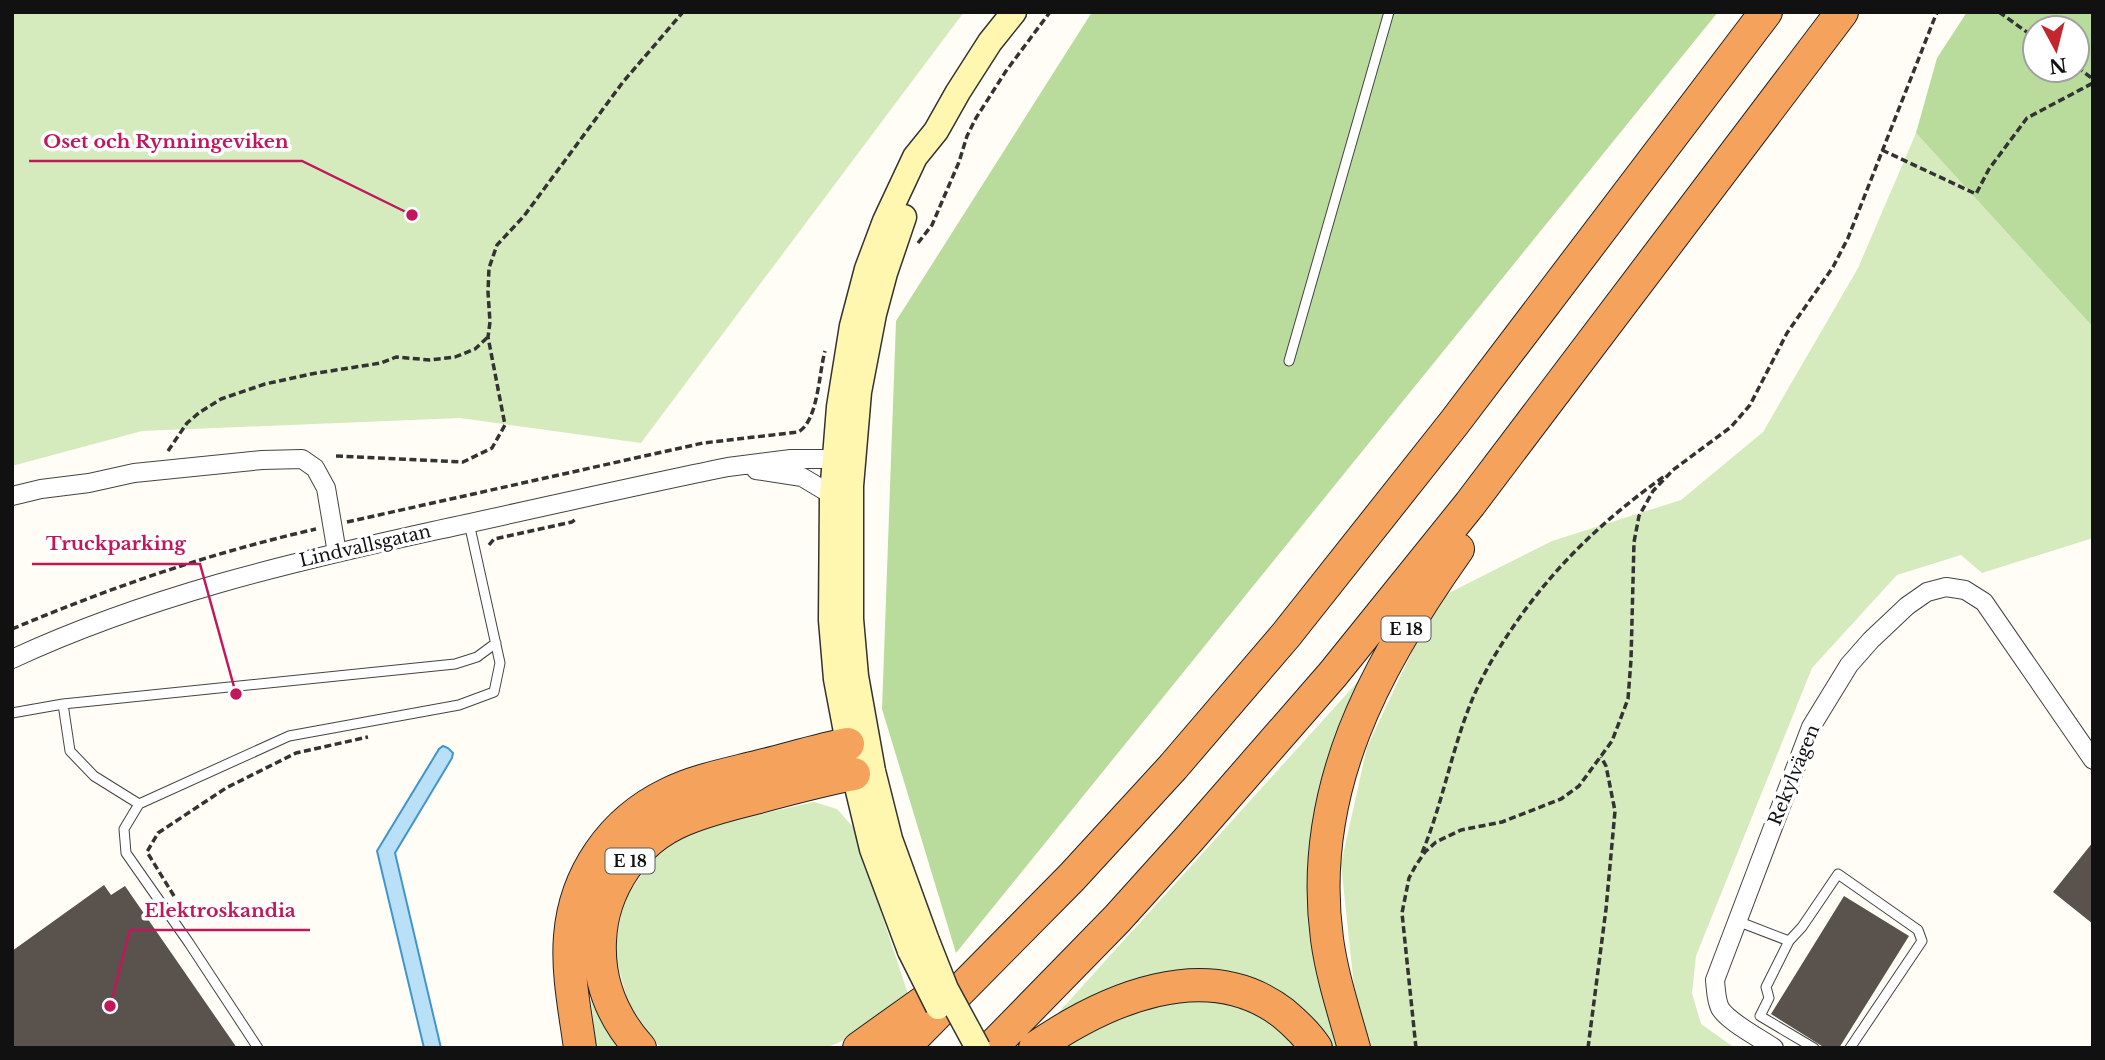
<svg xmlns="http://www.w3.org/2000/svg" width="2105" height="1060" viewBox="0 0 2105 1060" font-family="'Libre Baskerville',serif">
<rect width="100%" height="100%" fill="#fffdf5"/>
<path fill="#d5ebbd" d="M 12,12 L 964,12 L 641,443 L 460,418 L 142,431 L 12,466 Z
M 1916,133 L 2093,327 L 2093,538 L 1982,573 L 1961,555 L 1897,575 L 1812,668 L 1696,956 L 1692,993 L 1701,1024 L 1735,1048 L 1368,1048 L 1354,986 L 1341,864 L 1367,747 L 1437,599 L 1552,541 L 1681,500 L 1763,432 L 1858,268 Z
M 1362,677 L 1323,781 L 1309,861 L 1313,930 L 1340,1048 L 1330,1048 L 1210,973 L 1041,1032 Z
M 814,802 L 837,809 L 853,827 L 908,994 L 849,1038 L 826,1048 L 663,1048 L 658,1045 L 628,1003 L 615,953 L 623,902 L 651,861 L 685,835 L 726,822 Z
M 588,971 L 603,1023 L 618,1048 L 596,1048 Z
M 1184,997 L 1237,1002 L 1281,1027 L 1298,1048 L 1060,1048 L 1127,1012 Z"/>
<path fill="#b9dc9c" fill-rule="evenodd" d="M 1092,12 L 1718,12 L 956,953 L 882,709 L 896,321 Z
M 1967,12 L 2093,12 L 2093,327 L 1916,133 L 1937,58 ZM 2035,28 L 2077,28 L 2077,70 L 2035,70 Z"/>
<path fill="#b9e0f7" stroke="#3f96cf" stroke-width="2" d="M 443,746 L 448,748 L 453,753 L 452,758 L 395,853 L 441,1048 L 424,1048 L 377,851 L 439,749 Z"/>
<path fill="#5a524d" d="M 2093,842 L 2093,924 L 2053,892 Z
M 104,885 L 111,895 L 125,886 L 237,1048 L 12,1048 L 12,951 Z
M 1844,896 L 1909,936 L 1839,1048 L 1825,1048 L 1771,1014 Z"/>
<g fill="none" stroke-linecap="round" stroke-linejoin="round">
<defs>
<path id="lane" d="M 1289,361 L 1389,12
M 63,704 L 70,751 L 94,776 L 139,804
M 12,713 L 63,704 L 455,664 L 477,657 L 496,643
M 1737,921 L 1789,941
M 258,1048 L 189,943 L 126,853 L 124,829 L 139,804 L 289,736 L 459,705 L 494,692 L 500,663 L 469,523
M 1814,1048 L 1760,1016 L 1769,998 L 1766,987 L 1789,941 L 1802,927 L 1838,874 L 1918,930 L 1922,941 L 1850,1048"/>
<path id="street" d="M 756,470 L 802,477 L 832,495
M 12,496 L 41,489 L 89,483 L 134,473 L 262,460 L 302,459 L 315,468 L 326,488 L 337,553
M 12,659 C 148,596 288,563 433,531 C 531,510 629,487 728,467 L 791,459 L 846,459
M 1774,1048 C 1760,1038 1728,1022 1720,1008 C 1716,1000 1716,990 1715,980 L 1811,727 L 1849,665 L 1871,640 L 1907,606 L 1927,592 L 1946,587 L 1965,590 L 1984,602 L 2093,760"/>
<path id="secondary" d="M 904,217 L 885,273 L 874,314 L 859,392 L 851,486 L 851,619 L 856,676 L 873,771 L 890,839 L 927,941
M 910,951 L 872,849 L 854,774 L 836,679 L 831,620 L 832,495 L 839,407 L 852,326 L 867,269 L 885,221 L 915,157 L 936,131 L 958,92 L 990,42 L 1014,12"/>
<path id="highway" d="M 580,1048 C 575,1011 567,973 570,936 C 575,874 612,821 668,794 C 696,780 729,774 760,766 C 789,759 818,750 848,744
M 640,1048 C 613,1018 598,982 600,941 C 602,889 635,840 683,820 C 706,810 731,804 755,798 C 788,789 821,780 854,774
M 859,1048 L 922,1003 L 932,1001
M 903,1048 L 1072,877 L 1173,767 L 1286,635 L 1454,423 L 1766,12
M 991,1048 L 1117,919 L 1190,838 L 1333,674 L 1470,504 L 1842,12
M 1035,1048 C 1104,1000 1206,954 1283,1013 C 1295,1023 1307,1034 1316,1048
M 1354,1048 C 1344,1012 1332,976 1327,939 C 1307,791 1375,666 1458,549"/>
</defs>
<use href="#lane" stroke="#444" stroke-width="11"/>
<use href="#street" stroke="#444" stroke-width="20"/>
<use href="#secondary" stroke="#333" stroke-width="27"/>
<use href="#highway" stroke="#222" stroke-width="34"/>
<path stroke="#333" stroke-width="3.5" stroke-dasharray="7 3.5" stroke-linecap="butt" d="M 1999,12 L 2035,38
M 2077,67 L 2093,79
M 1882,150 L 1976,194 L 1989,169 L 2027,118 L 2093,83
M 918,243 L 932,225 L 959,162 L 967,136 L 976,118 L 1006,71 L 1050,12
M 168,451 L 187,423 L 200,412 L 221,399 L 265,384 L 311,374 L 381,363 L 396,357 L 430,360 L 455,357 L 475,349 L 488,337
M 336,456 L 463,462 L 492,448 L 505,425 L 488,337 L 490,322 L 488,292 L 489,268 L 497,245 L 524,216 L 623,82 L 683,12
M 347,522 L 703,443 L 798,432 C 818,422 819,372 825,351
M 489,545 L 494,539 L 572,522 L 577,518
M 12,629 C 112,587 210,553 316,529
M 1422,853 C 1442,805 1451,753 1470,705 C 1479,682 1492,659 1505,639 C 1549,571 1600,522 1666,475
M 174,896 L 147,852 L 158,833 L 226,788 L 296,753 L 368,737
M 1416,1048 L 1402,913 L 1409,878 L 1416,865 L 1425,852 L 1436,842 L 1461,830 L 1502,822 L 1561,799 L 1579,786 L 1612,741 L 1628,699 L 1631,660 L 1634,542 L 1639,516 L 1653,491 L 1673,470 L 1731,427 L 1750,405 L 1787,333 L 1833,267 L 1848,238 L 1937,12
M 1588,1048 L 1606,909 L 1615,811 L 1606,766 L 1601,757"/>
<use href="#lane" stroke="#fff" stroke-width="9"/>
<use href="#street" stroke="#fff" stroke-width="18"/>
<use href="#secondary" stroke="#fff6b0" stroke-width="24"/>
<use href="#highway" stroke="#f5a25d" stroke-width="32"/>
<defs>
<path id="secondary-bridge" d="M 927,941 L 946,989 L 978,1048
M 910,951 L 938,1007"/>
</defs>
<use href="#secondary-bridge" stroke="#333" stroke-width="27" stroke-linecap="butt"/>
<use href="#secondary-bridge" stroke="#fff6b0" stroke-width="24"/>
</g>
<g text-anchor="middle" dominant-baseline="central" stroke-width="7" stroke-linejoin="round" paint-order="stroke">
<g fill="#fff" stroke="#585858" stroke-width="2">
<rect x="1381.5" y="616.5" width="49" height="25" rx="5"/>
<rect x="605.5" y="848.5" width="49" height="25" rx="5"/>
</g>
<g font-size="16" font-weight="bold" fill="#111">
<text x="1406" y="629">E 18</text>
<text x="630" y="861">E 18</text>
</g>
<g font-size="18" fill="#111" stroke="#fff">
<text transform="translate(365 546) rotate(-13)">Lindvallsgatan</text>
<text transform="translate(1794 775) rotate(-68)">Rekylvägen</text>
</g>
</g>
<path fill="none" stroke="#c2185b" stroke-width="2.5" d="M412 215L302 161H29M236 694L200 564H32M110 1006L130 930H310"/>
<g fill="#c2185b" stroke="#fff" stroke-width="2.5">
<circle cx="412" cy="215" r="7"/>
<circle cx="236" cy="694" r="7"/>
<circle cx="110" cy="1006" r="7"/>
</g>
<g font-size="19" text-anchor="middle" font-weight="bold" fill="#c2185b" stroke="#fff" stroke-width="7" stroke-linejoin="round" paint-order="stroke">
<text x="166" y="148">Oset och Rynningeviken</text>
<text x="116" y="550">Truckparking</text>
<text x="220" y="917">Elektroskandia</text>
</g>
<rect width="2105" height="1060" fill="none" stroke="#111111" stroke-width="28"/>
<g transform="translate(2056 49) rotate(173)"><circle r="33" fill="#ffffff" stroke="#a0a0a0" stroke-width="2"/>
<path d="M0-5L12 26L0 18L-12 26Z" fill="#c4262e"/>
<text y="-10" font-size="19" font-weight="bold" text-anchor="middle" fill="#111111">N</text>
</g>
</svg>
